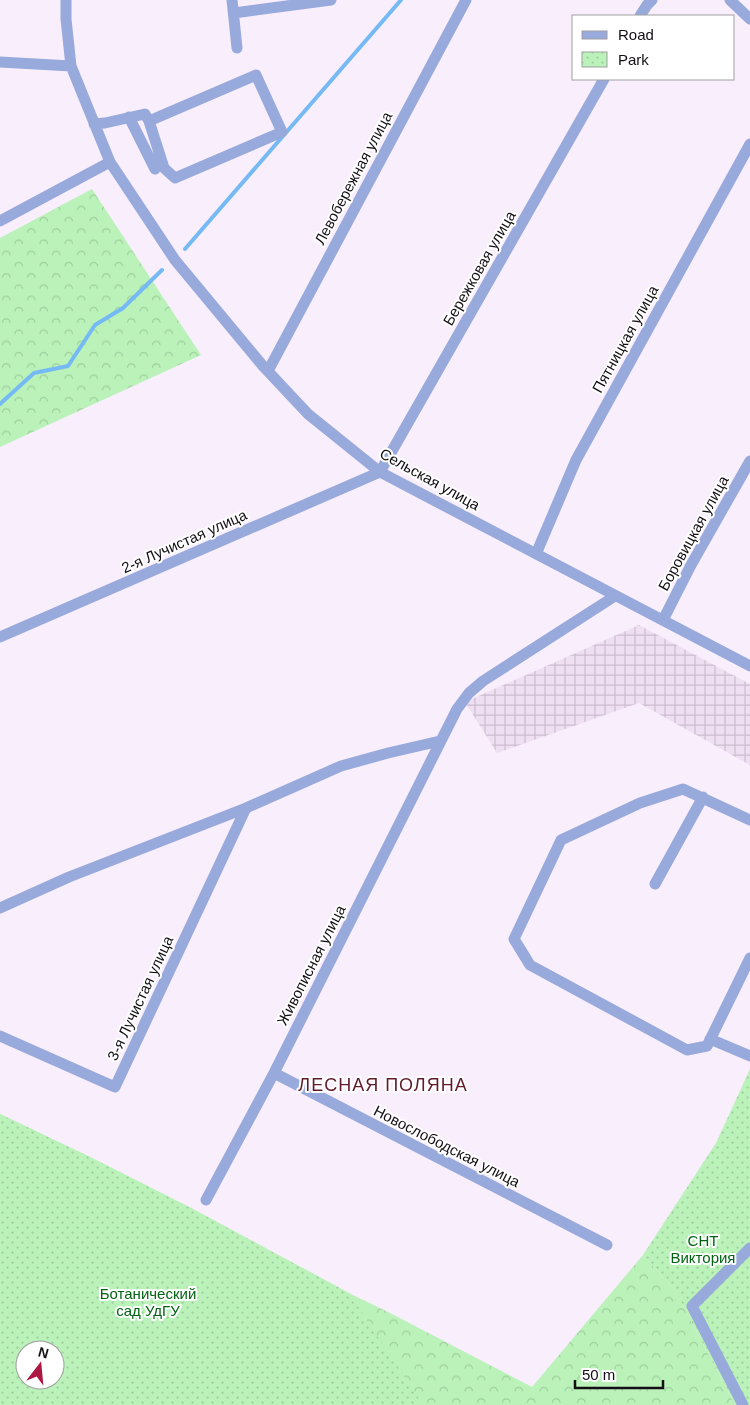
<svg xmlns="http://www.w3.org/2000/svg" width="750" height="1405" viewBox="0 0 750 1405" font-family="Arial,sans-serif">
<defs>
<pattern id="industrial-grid" width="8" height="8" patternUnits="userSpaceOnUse" patternTransform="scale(1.25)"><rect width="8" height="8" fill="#efdff3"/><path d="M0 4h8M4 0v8" fill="none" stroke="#ccbecf"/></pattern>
<pattern id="forest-crowns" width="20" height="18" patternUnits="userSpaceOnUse" patternTransform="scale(1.25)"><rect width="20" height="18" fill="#baf2b9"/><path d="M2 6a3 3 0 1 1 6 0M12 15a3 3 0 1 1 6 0" fill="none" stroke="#9fce9e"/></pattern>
<pattern id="park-dots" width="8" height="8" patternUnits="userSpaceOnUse" patternTransform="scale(1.25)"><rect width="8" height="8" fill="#baf2b9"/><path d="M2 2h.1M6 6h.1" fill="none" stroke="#9fce9e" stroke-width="1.8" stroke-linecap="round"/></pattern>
</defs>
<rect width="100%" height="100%" fill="#f9eefc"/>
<path fill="url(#industrial-grid)" d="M 639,625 L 750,684 L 750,765 L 639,703 L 497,753 L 465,702 Z"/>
<path fill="url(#forest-crowns)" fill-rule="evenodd" d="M 92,189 L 201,355 L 0,447 L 0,238 Z
M 0,1114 L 90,1157 L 191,1208 L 349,1293 L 392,1314 L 532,1387 L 643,1255 L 674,1289 L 735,1405 L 21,1405 ZM 25,1350 L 55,1350 L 55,1380 L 25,1380 Z"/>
<path fill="url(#park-dots)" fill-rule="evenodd" d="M 750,1069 L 750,1405 L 735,1405 L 674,1289 L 643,1255 L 716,1143 Z
M 0,1114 L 90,1157 L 191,1208 L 349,1293 L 423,1405 L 0,1405 ZM 25,1350 L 55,1350 L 55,1380 L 25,1380 Z"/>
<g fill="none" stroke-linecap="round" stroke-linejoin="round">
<path stroke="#76baf5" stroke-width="4" d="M 185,249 L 401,0
M 0,404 L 34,373 L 68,366 L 95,325 L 123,308 L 162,270"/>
<path stroke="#98a9dc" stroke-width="11" d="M 66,0 L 66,19 L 71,66 L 110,162 L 175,260 L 263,366 L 308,414 L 380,472 L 750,666
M 232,0 L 237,48
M 730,0 L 750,19
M 234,13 L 331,0
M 640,16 L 647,5 L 652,0
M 0,62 L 71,66
M 129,117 L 155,169
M 94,124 L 105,123 L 145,114 L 149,121 L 256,75 L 282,132 L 175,178 L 164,168 L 149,121
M 0,221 L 110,162
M 268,371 L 466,0
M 380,472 L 604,79
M 536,554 L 576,460 L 750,144
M 663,620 L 691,565 L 750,461
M 0,637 L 380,472
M 750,820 L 683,789 L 640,803 L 561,840 L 514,939 L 530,965 L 687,1050 L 707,1046 L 750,958
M 655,884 L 703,797
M 0,908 L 69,877 L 246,808 L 341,766 L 388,753 L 440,741
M 0,1036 L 115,1087 L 246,808
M 710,1039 L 750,1056
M 274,1073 L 607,1245
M 206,1200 L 274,1073 L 457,709 L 469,693 L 483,681 L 615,596
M 743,1405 L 692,1306 L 750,1248"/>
</g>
<g text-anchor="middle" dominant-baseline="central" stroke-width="4" stroke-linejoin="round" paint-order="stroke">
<g font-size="15" fill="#130f14" stroke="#fff">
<text transform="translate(353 178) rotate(-62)">Левобережная улица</text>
<text transform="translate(479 268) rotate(-60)">Бережковая улица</text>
<text transform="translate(625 339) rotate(-61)">Пятницкая улица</text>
<text transform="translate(430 479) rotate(29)">Сельская улица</text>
<text transform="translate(693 533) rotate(-61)">Боровицкая улица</text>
<text transform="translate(184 541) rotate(-24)">2-я Лучистая улица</text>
<text transform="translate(311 965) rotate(-63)">Живописная улица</text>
<text transform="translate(140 998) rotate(-65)">3-я Лучистая улица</text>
<text transform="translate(447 1146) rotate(27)">Новослободская улица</text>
</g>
<g font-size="15" fill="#026412" stroke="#fff">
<text x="703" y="1240">СНТ<tspan x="703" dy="17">Виктория</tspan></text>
<text x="148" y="1293">Ботанический<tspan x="148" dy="17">сад УдГУ</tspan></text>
</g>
<g font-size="18" letter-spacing="1" fill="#601b2a" stroke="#fff">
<text x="383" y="1085">ЛЕСНАЯ ПОЛЯНА</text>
</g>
</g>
<rect x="572" y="15" width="162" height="65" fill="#ffffff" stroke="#a19fa1"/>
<rect x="582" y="31" width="25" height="8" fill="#98a9dc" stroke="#a19fa1"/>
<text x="618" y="40" font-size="15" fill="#130f14">Road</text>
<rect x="582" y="52" width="25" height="15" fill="url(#park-dots)" stroke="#a19fa1"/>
<text x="618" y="65" font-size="15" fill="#130f14">Park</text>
<g transform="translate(40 1365) rotate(16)"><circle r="24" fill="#ffffff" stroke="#a19fa1"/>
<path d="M0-4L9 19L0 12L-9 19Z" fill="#ac1743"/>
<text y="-8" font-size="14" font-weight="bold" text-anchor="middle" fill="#130f14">N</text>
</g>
<path d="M575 1380v8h88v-8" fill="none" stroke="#130f14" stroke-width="2.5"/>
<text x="582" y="1380" font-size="15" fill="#130f14" stroke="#ffffff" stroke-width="4" paint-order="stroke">50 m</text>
</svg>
